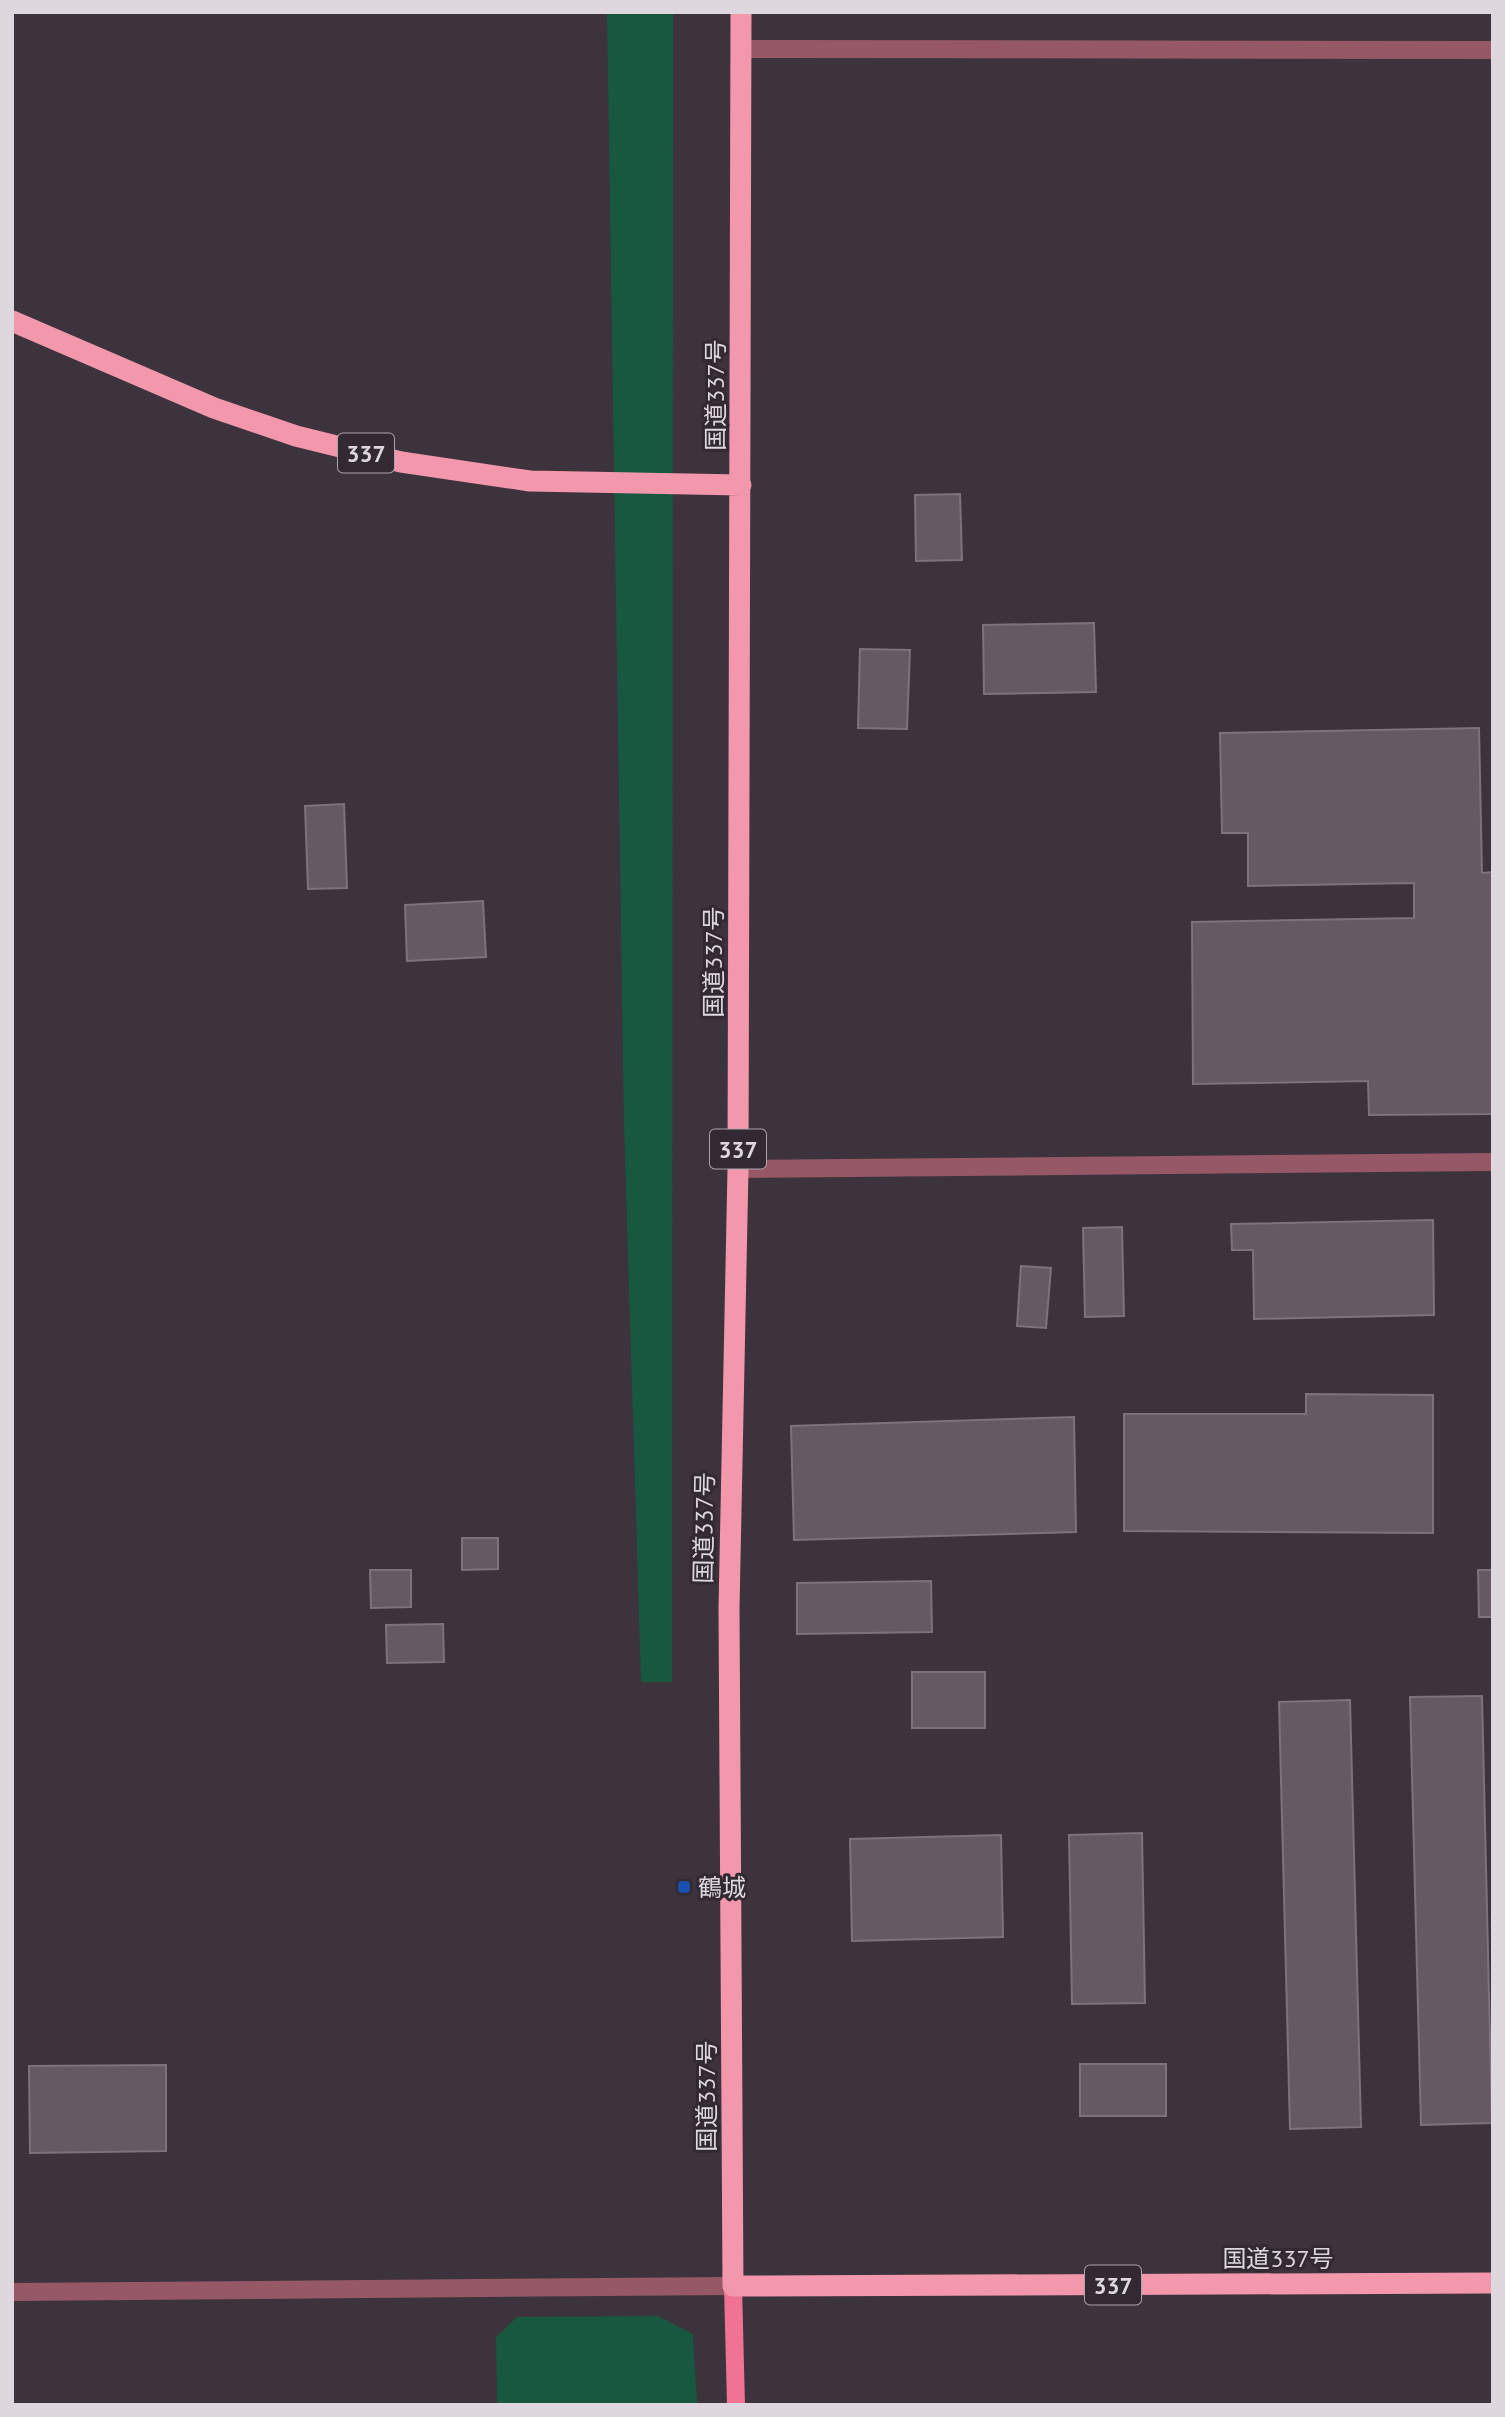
<svg xmlns="http://www.w3.org/2000/svg" width="1505" height="2417" viewBox="0 0 1505 2417" font-family="'PT Sans','Noto Sans JP',sans-serif">
<rect width="100%" height="100%" fill="#3d333c"/>
<path fill="#185740" d="M 607,12 L 673,12 L 672,1682 L 641,1682 L 624,1125 Z
M 658,2316 L 693,2334 L 697,2405 L 497,2405 L 496,2337 L 517,2317 Z"/>
<path fill="#655a64" stroke="#7d727d" stroke-width="2" d="M 960,494 L 962,560 L 916,561 L 915,495 Z
M 1094,623 L 1096,692 L 984,694 L 983,625 Z
M 860,649 L 910,650 L 907,729 L 858,728 Z
M 1479,728 L 1482,873 L 1493,872 L 1493,1114 L 1369,1115 L 1368,1081 L 1193,1084 L 1192,922 L 1414,918 L 1414,883 L 1248,886 L 1248,833 L 1222,833 L 1220,733 Z
M 344,804 L 347,888 L 308,889 L 305,806 Z
M 483,901 L 486,957 L 407,961 L 405,905 Z
M 1433,1220 L 1434,1315 L 1254,1319 L 1253,1250 L 1232,1250 L 1231,1224 Z
M 1122,1227 L 1124,1316 L 1085,1317 L 1083,1228 Z
M 1021,1266 L 1051,1268 L 1046,1328 L 1017,1326 Z
M 1306,1394 L 1433,1395 L 1433,1533 L 1124,1531 L 1124,1414 L 1306,1414 Z
M 1074,1417 L 1076,1532 L 794,1540 L 791,1426 Z
M 462,1538 L 498,1538 L 498,1569 L 462,1570 Z
M 370,1570 L 411,1570 L 411,1607 L 371,1608 Z
M 1478,1570 L 1493,1570 L 1493,1617 L 1479,1617 Z
M 931,1581 L 932,1632 L 797,1634 L 797,1583 Z
M 443,1624 L 444,1662 L 387,1663 L 386,1625 Z
M 912,1672 L 985,1672 L 985,1728 L 912,1728 Z
M 1482,1696 L 1492,2123 L 1421,2125 L 1410,1697 Z
M 1350,1700 L 1361,2127 L 1290,2129 L 1279,1702 Z
M 1142,1833 L 1145,2003 L 1072,2004 L 1069,1835 Z
M 1001,1835 L 1003,1937 L 852,1941 L 850,1839 Z
M 1080,2064 L 1166,2064 L 1166,2116 L 1080,2116 Z
M 166,2065 L 166,2151 L 30,2153 L 29,2066 Z"/>
<g fill="none" stroke-linecap="round" stroke-linejoin="round">
<path stroke="#965866" stroke-width="18" d="M 742,49 L 1493,50
M 738,1169 L 1493,1162
M 12,2292 L 733,2286"/>
<path stroke="#f17394" stroke-width="18" d="M 733,2286 L 736,2405"/>
<path stroke="#f398ac" stroke-width="21" d="M 741,12 L 738,1169 L 729,1608 L 733,2286 L 1493,2283
M 12,321 L 214,408 L 296,436 L 401,462 L 530,481 L 741,485"/>
</g>
<rect fill="#1a4fb4" stroke="#332932" stroke-width="2.5" x="677" y="1880" width="14" height="14" rx="3.5"/>
<g text-anchor="middle" dominant-baseline="central" stroke-width="6" stroke-linejoin="round" paint-order="stroke">
<g fill="#332932" stroke="#aba4aa" stroke-width="2">
<rect x="338" y="433.5" width="56" height="39" rx="5"/>
<rect x="710" y="1129.5" width="56" height="39" rx="5"/>
<rect x="1085" y="2265.5" width="56" height="39" rx="5"/>
</g>
<g font-size="23" font-weight="bold" fill="#ded8de">
<text x="366" y="453">337</text>
<text x="738" y="1149">337</text>
<text x="1113" y="2285">337</text>
</g>
<g font-size="24" fill="#ded8de" stroke="#332932">
<text transform="translate(715 395) rotate(-90)">国道337号</text>
<text transform="translate(713 962) rotate(-90)">国道337号</text>
<text transform="translate(704 1528) rotate(-89)">国道337号</text>
<text transform="translate(706 2096) rotate(-90)">国道337号</text>
<text x="1278" y="2258">国道337号</text>
</g>
<g font-size="24" fill="#ded8de" stroke="#332932" text-anchor="start">
<text x="698" y="1887">鶴城</text>
</g>
</g>
<rect width="1505" height="2417" fill="none" stroke="#ded8de" stroke-width="28"/>
</svg>
